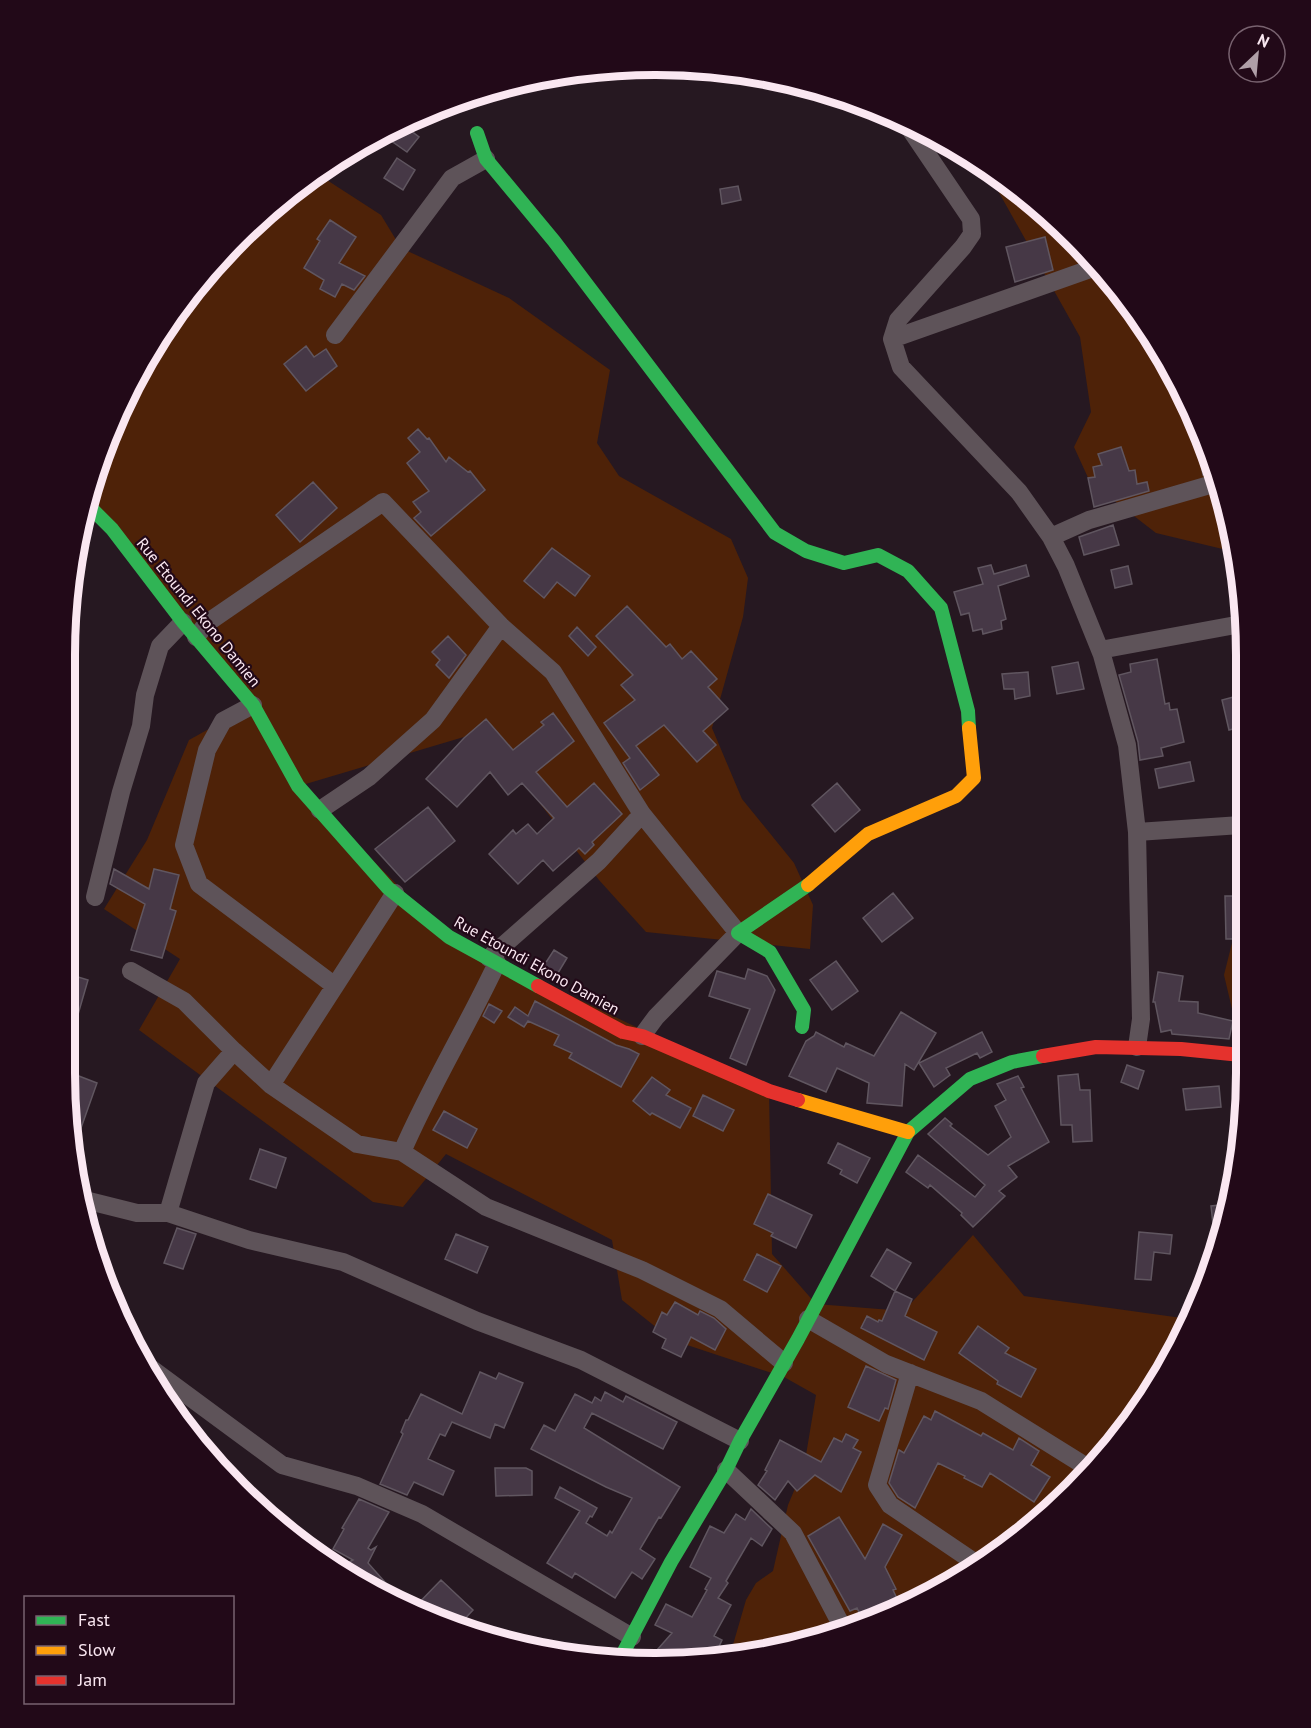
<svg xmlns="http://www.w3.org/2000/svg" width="1311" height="1728" viewBox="0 0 1311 1728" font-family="'PT Sans',sans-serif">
<rect width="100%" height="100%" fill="#261821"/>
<path fill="#4e2208" d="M 983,164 L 1073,237 L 1147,327 L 1215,465 L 1235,552 L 1156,533 L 1090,482 L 1074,447 L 1091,412 L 1080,337 Z
M 316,173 L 381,215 L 401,248 L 509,298 L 610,370 L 597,443 L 619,476 L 731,539 L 748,578 L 743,617 L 712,728 L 742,799 L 794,863 L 813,905 L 810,949 L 646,932 L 599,880 L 484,731 L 299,786 L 449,937 L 769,1091 L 772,1254 L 816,1304 L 904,1311 L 973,1235 L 1024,1296 L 1189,1319 L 1167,1368 L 1074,1490 L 984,1564 L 845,1632 L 730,1655 L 746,1600 L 756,1583 L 773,1571 L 788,1505 L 804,1467 L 816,1395 L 784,1377 L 672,1340 L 622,1300 L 612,1240 L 446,1154 L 403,1207 L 373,1202 L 139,1030 L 180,959 L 104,909 L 147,840 L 189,740 L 252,705 L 85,502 L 126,394 L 186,296 L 238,237 Z
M 1241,907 L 1241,1047 L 1224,975 Z"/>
<path fill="#463846" stroke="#605660" stroke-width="1.5" d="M 402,124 L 419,137 L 407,152 L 390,140 Z
M 397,158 L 415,170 L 403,190 L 384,178 Z
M 738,186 L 741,200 L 722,204 L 720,189 Z
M 330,220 L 356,237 L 339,263 L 365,276 L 354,290 L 342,284 L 335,297 L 320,289 L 324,280 L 304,268 L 320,241 L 317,239 Z
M 1045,237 L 1053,270 L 1015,282 L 1006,247 Z
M 306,346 L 314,357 L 326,349 L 337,366 L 306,391 L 284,364 Z
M 418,429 L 427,439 L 429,438 L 446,462 L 449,457 L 468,472 L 470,471 L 485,490 L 431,536 L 414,518 L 421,512 L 413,502 L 429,491 L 407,463 L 420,452 L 408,438 Z
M 1199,432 L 1215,465 L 1221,493 L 1214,494 L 1217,488 L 1217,482 L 1209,475 L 1203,475 L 1195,433 Z
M 1121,447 L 1129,471 L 1135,470 L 1137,484 L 1147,482 L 1149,491 L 1094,507 L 1088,478 L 1095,477 L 1093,467 L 1102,465 L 1098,454 Z
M 313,482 L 337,508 L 300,542 L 276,515 Z
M 1113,525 L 1119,545 L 1084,555 L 1079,537 Z
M 552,548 L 590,576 L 575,596 L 557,582 L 544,598 L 524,581 Z
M 991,565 L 994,574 L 1026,565 L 1029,576 L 998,586 L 1006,619 L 1001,621 L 1002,629 L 983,634 L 982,629 L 973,631 L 969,613 L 961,615 L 954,592 L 983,584 L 978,568 Z
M 1128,566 L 1132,584 L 1115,588 L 1111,570 Z
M 627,606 L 666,647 L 670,644 L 682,659 L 691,651 L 717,679 L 708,687 L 728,709 L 703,731 L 716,745 L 697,762 L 664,725 L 636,746 L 659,775 L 640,790 L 623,763 L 630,758 L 604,723 L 635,700 L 621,685 L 633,675 L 596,636 Z
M 577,627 L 596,647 L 588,656 L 569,636 Z
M 448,636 L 466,655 L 449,678 L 436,665 L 440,660 L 432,652 Z
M 1157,659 L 1165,704 L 1169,703 L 1170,710 L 1177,709 L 1184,742 L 1161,748 L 1163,756 L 1140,760 L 1138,742 L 1119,675 L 1131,672 L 1130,664 Z
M 1078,662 L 1084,689 L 1057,694 L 1052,667 Z
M 1028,672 L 1030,696 L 1015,699 L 1014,689 L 1004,689 L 1002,674 Z
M 1241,695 L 1241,727 L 1229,730 L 1222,700 Z
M 553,713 L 574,741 L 536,772 L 567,807 L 594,783 L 622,814 L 592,842 L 594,845 L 585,854 L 579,848 L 553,871 L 543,860 L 518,884 L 489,854 L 513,830 L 516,834 L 528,824 L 537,834 L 554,818 L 522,783 L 508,795 L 490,772 L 457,807 L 426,779 L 464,738 L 486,719 L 513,750 L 544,725 L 541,722 Z
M 1190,762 L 1194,781 L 1159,788 L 1155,769 Z
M 837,783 L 860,810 L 835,832 L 812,805 Z
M 428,807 L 455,841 L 405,882 L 375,849 Z
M 114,869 L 149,889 L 154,869 L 179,875 L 170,909 L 176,911 L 162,958 L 131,950 L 145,904 L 110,884 Z
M 893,893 L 913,918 L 882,942 L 863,918 Z
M 1225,896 L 1241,896 L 1241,939 L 1226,939 Z
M 554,950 L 567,958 L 555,978 L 541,970 Z
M 836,961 L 858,991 L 832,1010 L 810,980 Z
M 748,969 L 767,976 L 775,990 L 746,1065 L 730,1058 L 750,1009 L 709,996 L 717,971 L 745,979 Z
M 1158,972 L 1183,976 L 1179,1001 L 1198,1002 L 1198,1013 L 1233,1021 L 1229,1039 L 1172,1034 L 1171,1030 L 1161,1032 L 1155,1002 L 1153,1002 Z
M 65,973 L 88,980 L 77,1018 L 65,1014 Z
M 535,1001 L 616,1045 L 629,1049 L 639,1054 L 621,1087 L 569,1058 L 572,1053 L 554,1045 L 559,1035 L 528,1021 L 524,1027 L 508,1017 L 515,1007 L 528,1016 Z
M 489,1004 L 502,1011 L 494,1023 L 483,1016 Z
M 901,1012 L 936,1033 L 914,1070 L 905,1064 L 902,1106 L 867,1103 L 869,1083 L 837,1068 L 826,1092 L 789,1076 L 806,1041 L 814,1036 L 816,1032 L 844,1047 L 846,1043 L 874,1056 Z
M 982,1032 L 992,1052 L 980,1058 L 977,1053 L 946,1068 L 950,1075 L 934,1087 L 919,1063 Z
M 1127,1065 L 1144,1071 L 1138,1089 L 1121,1082 Z
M 71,1073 L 97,1083 L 81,1128 L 71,1124 L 66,1085 Z
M 1078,1074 L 1080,1090 L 1090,1090 L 1092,1141 L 1073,1142 L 1072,1125 L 1061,1125 L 1058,1076 Z
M 1018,1076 L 1024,1087 L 1021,1088 L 1049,1142 L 1008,1166 L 1017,1177 L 999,1191 L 1005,1196 L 973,1227 L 961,1215 L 962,1213 L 930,1185 L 928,1188 L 906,1172 L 918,1155 L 975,1197 L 985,1185 L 928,1134 L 945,1118 L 952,1124 L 950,1126 L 988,1155 L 1011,1137 L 995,1106 L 1006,1100 L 997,1084 Z
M 652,1077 L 670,1090 L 666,1095 L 691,1108 L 680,1128 L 652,1113 L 650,1115 L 633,1101 Z
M 1219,1086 L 1221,1107 L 1186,1110 L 1183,1089 Z
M 703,1095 L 734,1110 L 723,1131 L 693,1116 Z
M 444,1111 L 477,1129 L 467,1148 L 433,1130 Z
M 838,1143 L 870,1158 L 857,1183 L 840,1174 L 842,1170 L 828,1163 Z
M 260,1149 L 286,1158 L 276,1188 L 250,1179 Z
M 768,1194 L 812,1215 L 796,1248 L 771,1236 L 773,1233 L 754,1224 Z
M 1229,1204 L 1218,1251 L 1216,1251 L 1211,1206 Z
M 177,1228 L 196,1234 L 183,1269 L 164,1263 Z
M 1139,1232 L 1172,1235 L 1170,1254 L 1154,1252 L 1151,1280 L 1135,1279 Z
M 456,1234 L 488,1247 L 477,1273 L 445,1259 Z
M 887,1249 L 911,1263 L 895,1291 L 871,1276 Z
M 757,1254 L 781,1266 L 767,1292 L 744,1280 Z
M 895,1291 L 912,1299 L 905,1316 L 937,1332 L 924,1360 L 861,1328 L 867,1316 L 878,1322 L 879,1320 L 882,1321 Z
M 675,1302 L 698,1315 L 700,1311 L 714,1318 L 726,1329 L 715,1350 L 691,1337 L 681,1357 L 662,1348 L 666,1339 L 653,1332 L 662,1312 L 667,1315 Z
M 978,1326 L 1009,1348 L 1005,1353 L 1036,1369 L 1021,1397 L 997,1384 L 998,1381 L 959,1353 Z
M 866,1366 L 896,1380 L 888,1409 L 885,1408 L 879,1421 L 848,1407 Z
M 480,1372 L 496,1379 L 499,1373 L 523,1383 L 504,1428 L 495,1424 L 490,1438 L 452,1422 L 445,1436 L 440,1434 L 428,1459 L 454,1471 L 443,1495 L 414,1482 L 407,1495 L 380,1484 L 403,1434 L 401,1432 L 406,1420 L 408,1420 L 421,1394 L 462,1414 Z
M 605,1392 L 623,1402 L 626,1396 L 677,1422 L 663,1449 L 592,1413 L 584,1428 L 680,1487 L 661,1518 L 659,1517 L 640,1549 L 655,1559 L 642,1579 L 632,1572 L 615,1598 L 575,1573 L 572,1578 L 547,1563 L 580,1511 L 555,1498 L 560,1487 L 597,1508 L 592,1517 L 590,1516 L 586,1523 L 607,1536 L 610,1531 L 612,1533 L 632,1498 L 606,1487 L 531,1449 L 544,1425 L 555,1431 L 575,1394 L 592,1403 L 595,1397 L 601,1401 Z
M 935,1411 L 981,1436 L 983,1433 L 1013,1450 L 1019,1438 L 1039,1451 L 1031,1465 L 1050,1477 L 1034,1502 L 990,1473 L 982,1487 L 964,1478 L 965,1476 L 938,1463 L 915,1508 L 898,1497 L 889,1483 L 899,1450 L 904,1453 L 924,1416 L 931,1420 Z
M 846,1434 L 858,1440 L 853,1448 L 861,1452 L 841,1492 L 815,1475 L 797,1491 L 788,1481 L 775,1500 L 758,1485 L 767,1471 L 765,1470 L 780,1440 L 821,1462 L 834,1438 L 842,1442 Z
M 495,1468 L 526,1468 L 532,1471 L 532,1495 L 496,1496 Z
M 359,1499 L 389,1512 L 368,1548 L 371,1550 L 376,1547 L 368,1563 L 407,1607 L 394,1602 L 336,1569 L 353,1560 L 333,1549 L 344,1529 L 342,1528 Z
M 751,1509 L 772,1529 L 762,1546 L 751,1538 L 726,1581 L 728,1583 L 718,1598 L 731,1605 L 714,1636 L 722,1640 L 716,1653 L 708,1650 L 701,1661 L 694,1662 L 649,1659 L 672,1633 L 655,1625 L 666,1604 L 692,1617 L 707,1590 L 705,1589 L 711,1578 L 690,1567 L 710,1526 L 724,1533 L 736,1514 L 745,1520 Z
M 839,1517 L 865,1559 L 883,1524 L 902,1535 L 885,1567 L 896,1589 L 893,1590 L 900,1605 L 864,1623 L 857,1608 L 850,1611 L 808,1536 Z
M 441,1580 L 473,1610 L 459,1625 L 413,1609 Z"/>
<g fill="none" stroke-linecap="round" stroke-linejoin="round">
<path stroke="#5e5359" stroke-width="18" d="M 906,123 L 971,219 L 972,234 L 963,247 L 898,320 L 892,339 L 901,367 L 1019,492 L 1051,537 L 1066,566 L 1102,655 L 1127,745 L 1137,832 L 1141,1019 L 1137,1047
M 335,335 L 452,178 L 486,159
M 892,339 L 1093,268
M 1051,537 L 1089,520 L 1206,486
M 196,637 L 207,623 L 383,502 L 501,626 L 553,672 L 642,814 L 738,933 L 656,1017 L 642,1036
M 1100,650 L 1241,624
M 253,705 L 223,721 L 207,750 L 184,845 L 199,884 L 335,986
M 320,810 L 369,777 L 433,720 L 501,626
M 1137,832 L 1241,825
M 95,897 L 121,792 L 141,726 L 145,695 L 160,646 L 183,622
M 489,958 L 599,861 L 642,814
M 131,971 L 184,1001 L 234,1051 L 271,1085 L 357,1144 L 402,1152 L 486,1207 L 642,1270 L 720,1309 L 784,1363
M 271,1085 L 395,893
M 402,1152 C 430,1087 467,1027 497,963
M 81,1199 L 137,1213 L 168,1213 L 249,1240 L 343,1262 L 477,1321 L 581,1360 L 740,1441
M 168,1213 L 206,1083 L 234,1051
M 808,1319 L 886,1364 L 981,1401 L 1090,1469
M 141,1361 L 282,1465 L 357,1486 L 422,1514 L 632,1637
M 910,1373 L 877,1485 L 890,1505 L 980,1566
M 726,1470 L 793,1533 L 845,1632"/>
<path stroke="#30b455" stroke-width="14" d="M 477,133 L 486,159 L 554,241 L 775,533 L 806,551 L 844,563 L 878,555 L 908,571 L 941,608 L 968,711 L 969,728
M 85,502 L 112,529 L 183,622 L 253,705 L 298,786 L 388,888 L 449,937 L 538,986
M 802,1027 L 804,1010 L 770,952 L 738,933 L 808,885
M 621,1657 L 671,1562 L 726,1470 L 740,1441 L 798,1339 L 908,1132 L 970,1079 L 1012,1062 L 1043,1056"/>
<path stroke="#ff9f0a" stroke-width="14" d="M 808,885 L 868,834 L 956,796 L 974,778 L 969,728
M 798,1100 L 908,1132"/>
<path stroke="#e5322d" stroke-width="14" d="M 538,986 L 623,1032 L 642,1036 L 769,1091 L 798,1100
M 1043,1056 L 1096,1047 L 1181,1049 L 1241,1055"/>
</g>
<g text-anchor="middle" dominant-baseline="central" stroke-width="4.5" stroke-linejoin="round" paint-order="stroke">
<g font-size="16" fill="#fae7f1" stroke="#220918">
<text transform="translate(199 612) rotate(51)">Rue Etoundi Ekono Damien</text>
<text transform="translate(537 965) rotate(29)">Rue Etoundi Ekono Damien</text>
</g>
</g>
<path d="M0 0H1311V1728H0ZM655 75H656A580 580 0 0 1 1236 655V1073A580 580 0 0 1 656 1653H655A580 580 0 0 1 75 1073V655A580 580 0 0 1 655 75Z" fill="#220918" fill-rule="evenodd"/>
<path fill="none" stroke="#fae7f1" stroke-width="8" d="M655 75H656A580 580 0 0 1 1236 655V1073A580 580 0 0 1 656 1653H655A580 580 0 0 1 75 1073V655A580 580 0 0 1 655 75Z"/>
<rect x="24" y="1596" width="210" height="108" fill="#220918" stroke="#78626f" stroke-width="1.5"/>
<rect x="36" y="1616" width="30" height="9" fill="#30b455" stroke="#78626f" stroke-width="1.5"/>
<text x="78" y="1626" font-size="18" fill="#fae7f1">Fast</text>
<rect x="36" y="1646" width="30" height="9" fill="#ff9f0a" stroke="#78626f" stroke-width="1.5"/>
<text x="78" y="1656" font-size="18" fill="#fae7f1">Slow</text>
<rect x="36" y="1676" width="30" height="9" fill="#e5322d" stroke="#78626f" stroke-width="1.5"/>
<text x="78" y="1686" font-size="18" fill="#fae7f1">Jam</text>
<g transform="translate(1257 54) rotate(26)"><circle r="28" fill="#220918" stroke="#78626f" stroke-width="1.5"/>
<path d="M0-4.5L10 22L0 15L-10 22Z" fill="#b09fa8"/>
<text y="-9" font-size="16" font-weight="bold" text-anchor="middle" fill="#fae7f1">N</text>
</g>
</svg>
